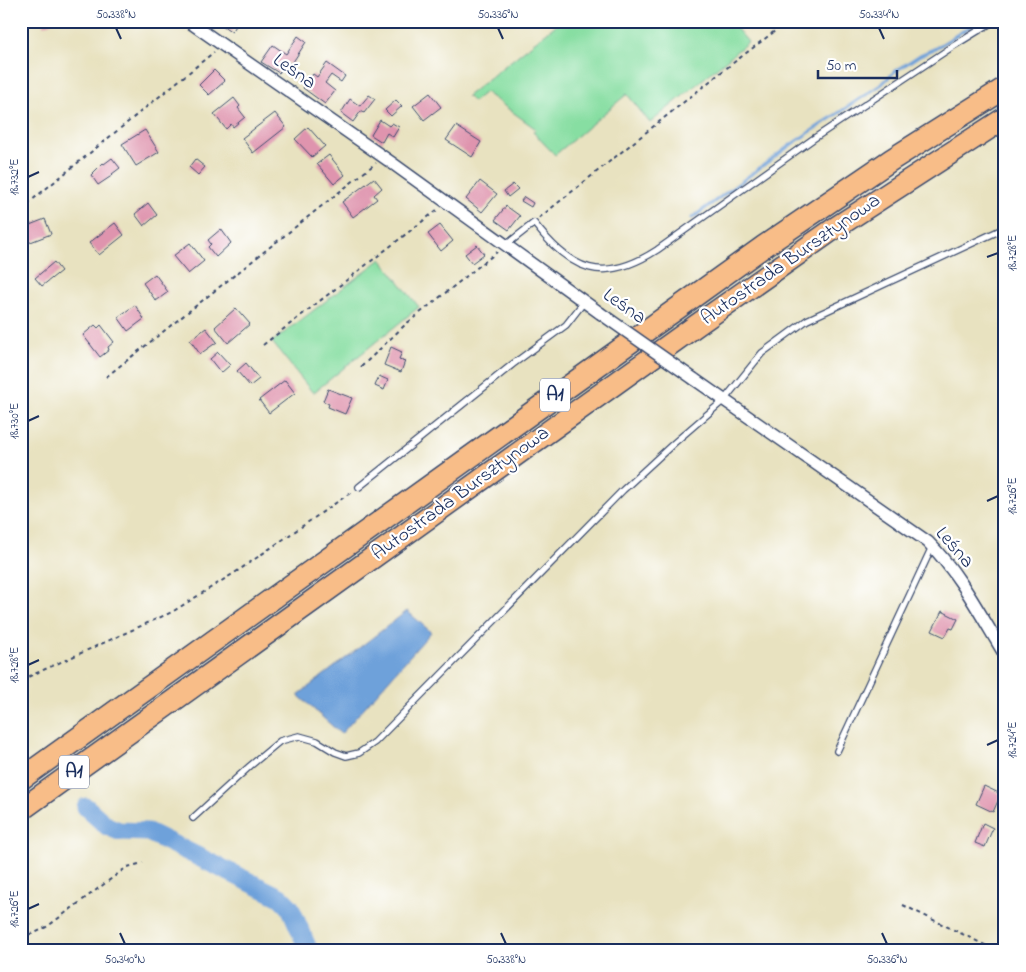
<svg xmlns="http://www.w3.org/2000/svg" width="1026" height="972" viewBox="0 0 1026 972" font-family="'Indie Flower',sans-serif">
<rect width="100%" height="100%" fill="#fff"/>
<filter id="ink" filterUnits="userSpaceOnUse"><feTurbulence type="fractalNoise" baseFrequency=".02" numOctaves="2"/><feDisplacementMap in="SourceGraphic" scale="10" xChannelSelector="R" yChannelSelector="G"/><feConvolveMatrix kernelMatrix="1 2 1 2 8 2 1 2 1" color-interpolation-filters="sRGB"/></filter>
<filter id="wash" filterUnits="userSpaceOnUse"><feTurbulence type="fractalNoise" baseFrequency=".0096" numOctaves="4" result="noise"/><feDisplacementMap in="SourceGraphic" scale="20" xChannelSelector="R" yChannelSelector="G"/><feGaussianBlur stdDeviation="1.12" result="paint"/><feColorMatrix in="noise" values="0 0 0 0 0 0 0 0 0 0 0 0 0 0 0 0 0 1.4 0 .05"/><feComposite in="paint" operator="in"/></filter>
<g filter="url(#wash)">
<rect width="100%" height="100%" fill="#e8e2c0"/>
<path fill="#87dea2" stroke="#518680" d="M 561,21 L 730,21 L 748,42 L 650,123 L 627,94 L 555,155 L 533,132 L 536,129 L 485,92 L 473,102 L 467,96 Z
M 381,259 L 419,307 L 313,393 L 272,342 Z"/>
<path fill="#6ea1da" stroke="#44689c" d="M 407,611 L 431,632 L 341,734 L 298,695 Z"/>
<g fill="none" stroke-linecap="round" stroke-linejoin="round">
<path stroke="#6ea1da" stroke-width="3" d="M 692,218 L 792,144 L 882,84 L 894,72 L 920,55 L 934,49 L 979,21"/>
<path stroke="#6ea1da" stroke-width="19" d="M 86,807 L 107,826 L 119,831 L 148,832 L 280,897 L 290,907 L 309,951"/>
</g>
<g id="blocks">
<path fill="#df94ae" d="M 42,21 L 54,21 L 44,26 Z
M 220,21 L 239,21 L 232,32 L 219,23 Z
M 298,36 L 306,42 L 291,65 L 287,62 L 279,73 L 261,62 L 273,45 L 286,54 Z
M 327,63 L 345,76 L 341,82 L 331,75 L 325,83 L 335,91 L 325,104 L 303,88 L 313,74 L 317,77 Z
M 214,70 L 225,81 L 209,95 L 199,85 Z
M 430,93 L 441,107 L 424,120 L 413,106 Z
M 369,95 L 375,99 L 364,113 L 361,111 L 353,122 L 341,113 L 350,99 L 360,106 Z
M 234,98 L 240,106 L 238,108 L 245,117 L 233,127 L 231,124 L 226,129 L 214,114 Z
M 396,100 L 402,106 L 391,116 L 385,110 Z
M 275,113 L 286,127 L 253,153 L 242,138 Z
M 380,120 L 389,126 L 392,123 L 399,127 L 393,137 L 387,133 L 382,142 L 371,135 Z
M 456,126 L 481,142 L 472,157 L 446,140 Z
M 308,127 L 325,146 L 312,157 L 295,139 Z
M 145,130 L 159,152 L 136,166 L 122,144 Z
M 329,155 L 345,175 L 334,184 L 317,164 Z
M 112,158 L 120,168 L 112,174 L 113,175 L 98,185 L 91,175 L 103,163 L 104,164 Z
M 195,159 L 205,167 L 198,175 L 189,167 Z
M 374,178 L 382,188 L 374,195 L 377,199 L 353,217 L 342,202 Z
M 480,181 L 497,194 L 482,212 L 466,199 Z
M 513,184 L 518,189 L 508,197 L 504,191 Z
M 524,197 L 533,203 L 531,207 L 521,201 Z
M 148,203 L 157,215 L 144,226 L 135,214 Z
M 506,206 L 520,216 L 509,230 L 495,220 Z
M 45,219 L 51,234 L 28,243 L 22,228 Z
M 115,223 L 124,235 L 99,255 L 89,243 Z
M 440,225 L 453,241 L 441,251 L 428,234 Z
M 221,229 L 231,243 L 216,257 L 208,247 L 211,244 L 208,240 Z
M 190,243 L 204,261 L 188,274 L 173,256 Z
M 477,245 L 484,254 L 472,263 L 465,254 Z
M 54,262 L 61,271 L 42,286 L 35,278 Z
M 155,274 L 168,292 L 156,301 L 143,283 Z
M 135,305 L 144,319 L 128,331 L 118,317 Z
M 236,308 L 250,324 L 228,343 L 215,327 Z
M 95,325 L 98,328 L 101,325 L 114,342 L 108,347 L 109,350 L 100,357 L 83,335 Z
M 206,328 L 217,342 L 200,354 L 190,340 Z
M 391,347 L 402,352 L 399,359 L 405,361 L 401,372 L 384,365 Z
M 218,352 L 230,365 L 221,373 L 210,359 Z
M 246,363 L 259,379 L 250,386 L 237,371 Z
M 379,376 L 388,380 L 384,390 L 375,386 Z
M 285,380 L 295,393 L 269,413 L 259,400 Z
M 328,389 L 352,398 L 345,414 L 328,407 L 329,404 L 323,401 Z
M 942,611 L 958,619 L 953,629 L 950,628 L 945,637 L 932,631 Z
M 984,786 L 1001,794 L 993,812 L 976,804 Z
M 983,823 L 993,828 L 985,847 L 975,843 Z"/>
</g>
</g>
<g filter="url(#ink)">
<use href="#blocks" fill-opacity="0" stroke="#3a4a6d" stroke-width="1"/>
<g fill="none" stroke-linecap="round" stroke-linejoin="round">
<defs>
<path id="service" d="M 506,245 L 534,223 C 571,271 603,285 657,250 L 813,139 L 955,45 L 994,21
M 359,487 L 513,364 L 566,325 L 584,302
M 837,751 L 932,547
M 193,818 L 250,766 L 280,741 L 299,736 L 317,741 L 335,752 L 346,756 L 359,753 L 375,742 L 623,490 L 674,443 L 724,400 L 762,353 L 807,320 L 1005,228"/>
<path id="minor" d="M 188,21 L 392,163 L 600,313
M 694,379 L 928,542 C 960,574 981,616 1005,655"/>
<path id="motorway" d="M 21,779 L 763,247 L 891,160 L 1005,88
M 21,810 L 697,325 L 835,228 L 1005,118"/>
</defs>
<use href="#service" stroke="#3a4a6d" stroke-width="8"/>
<use href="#minor" stroke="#3a4a6d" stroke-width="14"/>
<use href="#motorway" stroke="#3a4a6d" stroke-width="24"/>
<path stroke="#3a4a6d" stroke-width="2" stroke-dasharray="4 4" stroke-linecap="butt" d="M 21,209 L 214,52
M 539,218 L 724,70 L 788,21
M 263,345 L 437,210
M 361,367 L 406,324 L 497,252
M 106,377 L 376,163
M 21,680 L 172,612 L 239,570 L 353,491
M 903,905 L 997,951
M 21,936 L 35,933 L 48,926 L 127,867 L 143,863"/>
<use href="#service" stroke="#fff" stroke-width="5.5"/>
<use href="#minor" stroke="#fff" stroke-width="11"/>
<use href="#motorway" stroke="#f8bd88" stroke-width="21"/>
<defs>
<path id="minor-bridge" d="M 600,313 L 694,379"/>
</defs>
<use href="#minor-bridge" stroke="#3a4a6d" stroke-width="14" stroke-linecap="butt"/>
<use href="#minor-bridge" stroke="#fff" stroke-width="11"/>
</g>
</g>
<path fill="none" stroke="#1b2f5e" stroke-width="2" d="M 116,28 L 121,39M 498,28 L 503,39M 879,28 L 884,39M 28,177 L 39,172M 987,257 L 998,253M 28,421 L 39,416M 987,501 L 998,496M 28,665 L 39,660M 987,745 L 998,740M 28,909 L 39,904M 120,933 L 125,944M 501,933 L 506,944M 882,933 L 887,944"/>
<g text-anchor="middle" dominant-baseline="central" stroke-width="4.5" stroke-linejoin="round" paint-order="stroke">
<g fill="#fff" stroke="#5f6d8e" stroke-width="1">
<rect x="540" y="378.5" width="30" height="33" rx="4"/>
<rect x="59" y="755.5" width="30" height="33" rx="4"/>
</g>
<g font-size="19" font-weight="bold" fill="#1b2f5e">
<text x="555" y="395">A1</text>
<text x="74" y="772">A1</text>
</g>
<g font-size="20" fill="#1b2f5e" stroke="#fff">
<text transform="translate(294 72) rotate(35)">Leśna</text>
<text transform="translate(791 260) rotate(-35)">Autostrada Bursztynowa</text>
<text transform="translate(624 307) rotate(35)">Leśna</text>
<text transform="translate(461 494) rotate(-36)">Autostrada Bursztynowa</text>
<text transform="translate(954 548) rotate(49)">Leśna</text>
</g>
</g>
<rect width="1026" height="972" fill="none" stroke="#fff" stroke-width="55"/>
<path d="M818 70v8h79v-8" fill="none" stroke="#1b2f5e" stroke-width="2.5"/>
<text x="826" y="70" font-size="15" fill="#1b2f5e" stroke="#ffffff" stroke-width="4" paint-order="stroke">50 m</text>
<rect x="28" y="28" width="970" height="916" fill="none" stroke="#1b2f5e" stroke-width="2"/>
<g font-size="12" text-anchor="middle" fill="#1b2f5e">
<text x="116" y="18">50.338°N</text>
<text x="498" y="18">50.336°N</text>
<text x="879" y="18">50.334°N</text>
<text transform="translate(14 177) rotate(-90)" y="4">18.732°E</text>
<text transform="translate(1012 253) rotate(-90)" y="4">18.728°E</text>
<text transform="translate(14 421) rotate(-90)" y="4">18.730°E</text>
<text transform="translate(1012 496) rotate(-90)" y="4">18.726°E</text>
<text transform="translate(14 665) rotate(-90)" y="4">18.728°E</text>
<text transform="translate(1012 740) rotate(-90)" y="4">18.724°E</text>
<text transform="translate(14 909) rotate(-90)" y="4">18.726°E</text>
<text x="125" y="963">50.340°N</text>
<text x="506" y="963">50.338°N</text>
<text x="887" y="963">50.336°N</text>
</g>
</svg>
